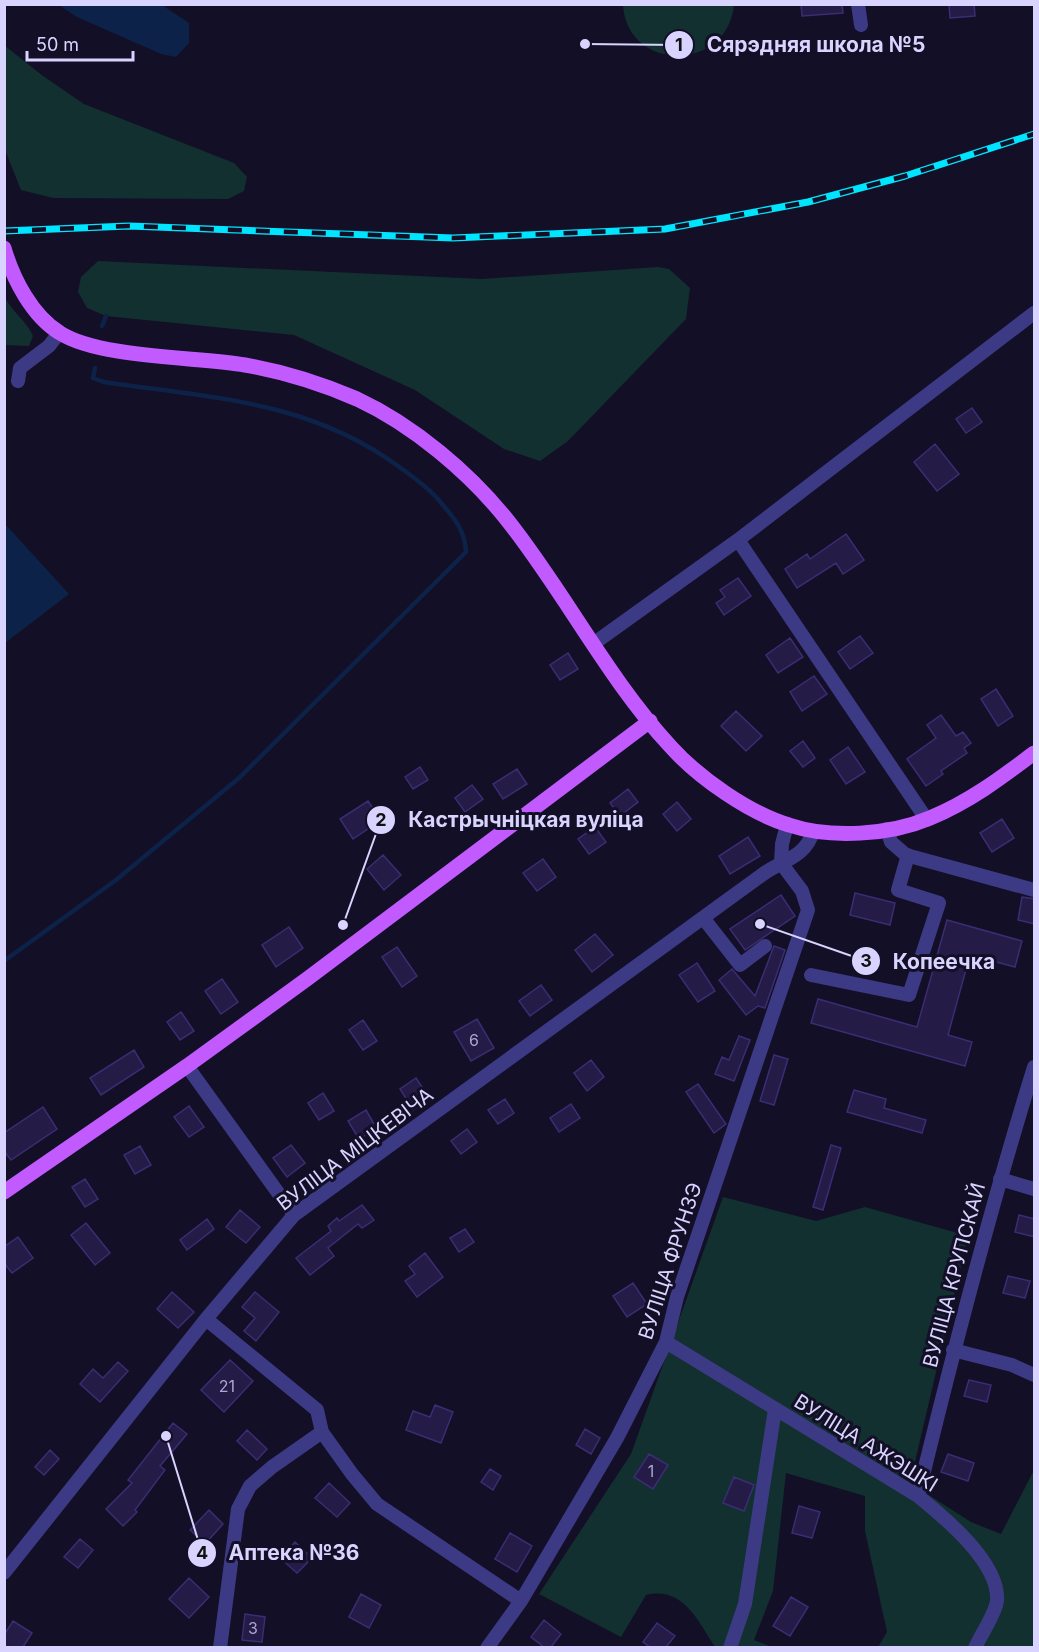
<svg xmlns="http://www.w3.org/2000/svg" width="1039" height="1652" viewBox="0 0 1039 1652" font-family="Inter,sans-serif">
<rect width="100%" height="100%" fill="#130f26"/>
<path fill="#12302f" d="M 623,5 L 623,4 L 734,5 C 727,73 627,72 623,5 Z
M 4,45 L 43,76 L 84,104 L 234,163 L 247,177 L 244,191 L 228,199 L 53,198 L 21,190 L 5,150 Z
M 98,261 L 482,279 L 658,267 L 669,269 L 690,288 L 686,319 L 568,441 L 540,461 L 504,449 L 415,390 L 294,335 L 106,316 L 87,308 L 78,292 L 81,277 Z
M 4,296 C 11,311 26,320 33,336 L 29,346 L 5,345 Z
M 723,1197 L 816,1221 L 865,1207 L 968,1236 L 910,1483 L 971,1522 L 1001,1534 L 1034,1470 L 1034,1647 L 878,1647 L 887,1632 L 865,1531 L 865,1496 L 786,1473 L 773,1591 L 754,1640 L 772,1647 L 715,1647 C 698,1621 683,1586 646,1595 L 621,1637 L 539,1594 L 631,1454 Z"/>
<path fill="#0c2248" d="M 59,5 L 162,5 L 189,23 L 189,43 L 176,57 L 161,54 L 77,17 Z
M 5,524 L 69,594 L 5,643 Z"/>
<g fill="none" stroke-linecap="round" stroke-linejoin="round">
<path stroke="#0c2248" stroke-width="4.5" d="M 102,326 L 106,316
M 4,961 L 116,880 L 239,778 L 466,552 C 465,528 452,516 437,498 C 425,485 412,476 398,466 C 307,400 211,398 104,382 L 93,378 L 95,368"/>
</g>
<path fill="#241b47" stroke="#3b2d73" stroke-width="1.5" d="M 801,4 L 842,4 L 843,13 L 802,16 Z
M 949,4 L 974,4 L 975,16 L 950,18 Z
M 972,408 L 982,422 L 966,433 L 956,419 Z
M 935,444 L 959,474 L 937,491 L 914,462 Z
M 846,534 L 864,560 L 843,574 L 836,563 L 797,588 L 785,569 L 807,554 L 810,559 Z
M 738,578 L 751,596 L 724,615 L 716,603 L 725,597 L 720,590 Z
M 860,636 L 873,653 L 850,669 L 838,652 Z
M 790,638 L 803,657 L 778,673 L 766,655 Z
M 568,653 L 578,669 L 560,680 L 550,665 Z
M 814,676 L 827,694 L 802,711 L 790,692 Z
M 996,689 L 1013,716 L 998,726 L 981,699 Z
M 736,711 L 762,736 L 746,751 L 721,726 Z
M 941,715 L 956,736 L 963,732 L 971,743 L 964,748 L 967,753 L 941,771 L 943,774 L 926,786 L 907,759 L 936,738 L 927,725 Z
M 803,741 L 815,758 L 803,767 L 790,751 Z
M 848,747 L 865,772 L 846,784 L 830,760 Z
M 420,767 L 428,780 L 413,789 L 405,777 Z
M 517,769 L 527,784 L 503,799 L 493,784 Z
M 472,785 L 483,799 L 465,812 L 455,798 Z
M 628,789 L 638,802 L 620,816 L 610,803 Z
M 368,801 L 381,820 L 353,839 L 340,819 Z
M 677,802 L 691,819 L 677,831 L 663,814 Z
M 1002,819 L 1014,838 L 992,852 L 980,833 Z
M 595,827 L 606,842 L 589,854 L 578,839 Z
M 748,837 L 760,856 L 730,874 L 719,856 Z
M 383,855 L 401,875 L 384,890 L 367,869 Z
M 543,859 L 556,877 L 537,891 L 523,873 Z
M 855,893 L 895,903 L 890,925 L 850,915 Z
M 781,895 L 795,916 L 745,950 L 730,929 Z
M 1022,897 L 1035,899 L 1035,924 L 1018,920 Z
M 947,920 L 1022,941 L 1015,967 L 970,955 L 948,1035 L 972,1042 L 965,1066 L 811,1023 L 818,999 L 917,1027 Z
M 289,927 L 303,948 L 276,967 L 262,945 Z
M 595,934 L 613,955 L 592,972 L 575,950 Z
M 774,946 L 785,950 L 765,1008 L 758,1006 L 746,1015 L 719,980 L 732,969 L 755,996 Z
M 397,947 L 417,976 L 402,987 L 382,957 Z
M 697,963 L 715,991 L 698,1002 L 679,975 Z
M 222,979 L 238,1002 L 221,1014 L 205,991 Z
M 541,985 L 552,1000 L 530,1016 L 519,1001 Z
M 181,1012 L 194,1031 L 180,1040 L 167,1022 Z
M 477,1019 L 494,1048 L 471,1061 L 454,1032 Z
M 363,1020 L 377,1041 L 363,1050 L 349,1030 Z
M 739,1036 L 750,1040 L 734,1081 L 715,1074 L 722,1057 L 729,1060 Z
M 134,1050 L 144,1067 L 101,1095 L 90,1078 Z
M 774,1055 L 788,1059 L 774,1105 L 760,1101 Z
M 591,1060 L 604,1077 L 587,1091 L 574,1073 Z
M 416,1078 L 430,1099 L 413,1110 L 400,1089 Z
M 698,1084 L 726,1124 L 714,1133 L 686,1092 Z
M 854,1090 L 886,1099 L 884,1108 L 926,1120 L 922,1133 L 847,1112 Z
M 323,1093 L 334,1111 L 319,1120 L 308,1103 Z
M 505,1099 L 514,1113 L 498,1124 L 488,1110 Z
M 571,1104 L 580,1118 L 559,1132 L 550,1118 Z
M 189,1106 L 204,1127 L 189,1137 L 174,1117 Z
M 43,1107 L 57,1129 L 11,1160 L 4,1151 L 4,1133 Z
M 366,1110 L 377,1129 L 359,1139 L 348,1121 Z
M 467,1129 L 477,1142 L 461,1154 L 451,1141 Z
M 291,1145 L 305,1163 L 287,1177 L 273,1158 Z
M 831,1145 L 841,1148 L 823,1210 L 813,1207 Z
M 140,1146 L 151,1165 L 135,1174 L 124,1155 Z
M 85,1179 L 98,1199 L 85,1207 L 72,1187 Z
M 362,1205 L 374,1220 L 362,1228 L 358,1224 L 328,1248 L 334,1256 L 310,1275 L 296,1258 L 331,1231 L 328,1226 L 337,1218 L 339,1221 Z
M 240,1210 L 260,1227 L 246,1243 L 226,1227 Z
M 1019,1215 L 1035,1219 L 1035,1237 L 1015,1232 Z
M 207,1219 L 214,1229 L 187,1250 L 180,1240 Z
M 86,1223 L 110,1253 L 95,1265 L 71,1235 Z
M 465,1229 L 474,1242 L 459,1252 L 450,1238 Z
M 18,1237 L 33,1258 L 12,1273 L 4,1263 L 4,1247 Z
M 425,1253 L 443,1277 L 417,1297 L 405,1281 L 415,1274 L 409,1266 Z
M 1008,1276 L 1030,1281 L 1025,1298 L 1003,1293 Z
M 633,1283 L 647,1304 L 627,1317 L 613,1296 Z
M 172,1292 L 194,1312 L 178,1328 L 157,1309 Z
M 255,1292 L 279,1312 L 256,1341 L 244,1331 L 255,1318 L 242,1307 Z
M 230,1360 L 253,1381 L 224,1412 L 201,1390 Z
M 118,1362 L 128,1371 L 100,1402 L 80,1384 L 93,1369 L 103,1378 Z
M 969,1380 L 991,1385 L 987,1402 L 964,1396 Z
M 435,1405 L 453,1412 L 441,1443 L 406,1430 L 413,1411 L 430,1417 Z
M 173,1423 L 187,1434 L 160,1466 L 165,1470 L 135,1510 L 137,1512 L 123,1526 L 106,1509 L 132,1483 L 128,1480 Z
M 585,1429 L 600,1438 L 591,1454 L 576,1445 Z
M 247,1430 L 267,1449 L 257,1460 L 237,1441 Z
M 50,1450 L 59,1459 L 44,1475 L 35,1467 Z
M 649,1454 L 668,1465 L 653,1489 L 634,1477 Z
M 948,1454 L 974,1463 L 968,1481 L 941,1472 Z
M 490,1469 L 501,1476 L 493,1490 L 481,1482 Z
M 734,1477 L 754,1485 L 744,1511 L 723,1503 Z
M 329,1483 L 350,1503 L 337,1517 L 315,1498 Z
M 799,1506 L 820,1512 L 812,1538 L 792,1533 Z
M 209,1510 L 223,1524 L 205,1544 L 190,1530 Z
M 510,1533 L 532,1546 L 517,1572 L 495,1559 Z
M 80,1539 L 93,1550 L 78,1568 L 64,1557 Z
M 295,1542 L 312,1558 L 297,1573 L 280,1558 Z
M 189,1578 L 209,1597 L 189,1618 L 169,1599 Z
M 361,1594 L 381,1605 L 369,1628 L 349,1617 Z
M 791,1597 L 808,1607 L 790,1636 L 773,1626 Z
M 245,1614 L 265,1617 L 262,1642 L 242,1640 Z
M 544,1620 L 561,1634 L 551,1647 L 544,1647 L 531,1637 Z
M 13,1621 L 32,1633 L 23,1647 L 4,1647 L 4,1635 Z
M 657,1623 L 675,1636 L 666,1647 L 650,1647 L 643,1642 Z"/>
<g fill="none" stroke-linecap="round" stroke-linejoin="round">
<path stroke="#3d3a85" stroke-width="14" d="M 858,4 L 861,25
M 18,381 L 20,368 L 49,346 L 59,333
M 738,540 L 927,820
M 593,644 L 738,540 L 1034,313
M 887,829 L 891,842 L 906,855 L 1034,890
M 781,863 L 782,844 L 787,825
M 704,919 L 740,965 L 765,946
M 811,975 L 909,995 L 939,903 L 898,890 L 908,855
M 187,1066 L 294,1215
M 1000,1179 L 1034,1189
M 206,1319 L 317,1410 L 322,1432 L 352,1474 L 377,1504 L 521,1601
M 666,1342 L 918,1496 C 945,1518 1000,1563 997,1601 C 995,1615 981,1634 975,1648
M 953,1350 L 1012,1365 L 1034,1375
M 918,1496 C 953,1352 990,1209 1034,1067
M 4,1573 L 206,1319 L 294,1215 L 766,872 C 785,860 807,855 813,831
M 220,1648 L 238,1509 L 250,1486 L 272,1467 L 322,1432
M 487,1648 L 521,1601 L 617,1438 L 666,1342 L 677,1297 L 808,910 L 802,891 L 781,863
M 730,1648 L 745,1604 L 775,1409"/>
<path stroke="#c25bff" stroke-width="15" d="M 4,248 C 13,279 32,316 60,333 C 99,358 197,357 245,365 C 285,372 320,383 357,399 C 413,425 470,473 508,521 C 565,593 608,679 671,747 C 699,778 749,813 789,825 C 831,839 890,835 930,818 C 969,802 1001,778 1034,753
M 4,1192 L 187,1066 L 307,979 L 650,721"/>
<defs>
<path id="rail" d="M 4,231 L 129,226 L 453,238 L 665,229 L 808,202 L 905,176 L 1034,134"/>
</defs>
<use href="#rail" stroke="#00e5ff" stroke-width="7"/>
<use href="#rail" stroke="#130f26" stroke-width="4.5" stroke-dasharray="14" stroke-linecap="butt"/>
</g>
<g text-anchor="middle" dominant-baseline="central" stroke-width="6" stroke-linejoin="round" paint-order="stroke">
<g font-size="16" fill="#aca6d1">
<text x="474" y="1040">6</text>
<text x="227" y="1386">21</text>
<text x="651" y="1471">1</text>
<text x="253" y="1628">3</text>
</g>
<g font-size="20" fill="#d9d4ff" stroke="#130f26">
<text transform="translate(355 1149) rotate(-37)">ВУЛІЦА МІЦКЕВІЧА</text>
<text transform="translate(670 1261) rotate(-72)">ВУЛІЦА ФРУНЗЭ</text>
<text transform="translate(954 1275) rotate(-75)">ВУЛІЦА КРУПСКАЙ</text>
<text transform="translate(866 1443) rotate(32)">ВУЛІЦА АЖЭШКІ</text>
</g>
</g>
<path fill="none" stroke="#d9d4ff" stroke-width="2" d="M585 44L679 45M343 925L381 820M760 924L866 961M166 1436L202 1553"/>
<g fill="#d9d4ff" stroke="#130f26" stroke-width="2">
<circle cx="585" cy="44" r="6"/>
<circle cx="343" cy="925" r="6"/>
<circle cx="760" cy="924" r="6"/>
<circle cx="166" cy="1436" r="6"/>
<circle cx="679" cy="45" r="15"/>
<circle cx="381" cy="820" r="15"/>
<circle cx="866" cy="961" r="15"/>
<circle cx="202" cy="1553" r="15"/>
</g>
<g font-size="18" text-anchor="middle" font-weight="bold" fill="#111">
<text x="679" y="51">1</text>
<text x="381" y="826">2</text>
<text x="866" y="967">3</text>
<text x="202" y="1559">4</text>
</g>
<g font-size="21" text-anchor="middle" font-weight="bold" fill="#d9d4ff" stroke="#130f26" stroke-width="6" stroke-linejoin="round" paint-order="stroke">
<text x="816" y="52">Сярэдняя школа №5</text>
<text x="526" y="827">Кастрычніцкая вуліца</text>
<text x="944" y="969">Копеечка</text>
<text x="294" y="1560">Аптека №36</text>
</g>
<rect width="1039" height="1652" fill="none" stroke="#d9d4ff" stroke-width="12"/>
<path d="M27 51v9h106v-9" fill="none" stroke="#d9d4ff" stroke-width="3"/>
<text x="36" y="51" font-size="18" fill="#d9d4ff" stroke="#130f26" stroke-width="4.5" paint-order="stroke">50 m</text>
</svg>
